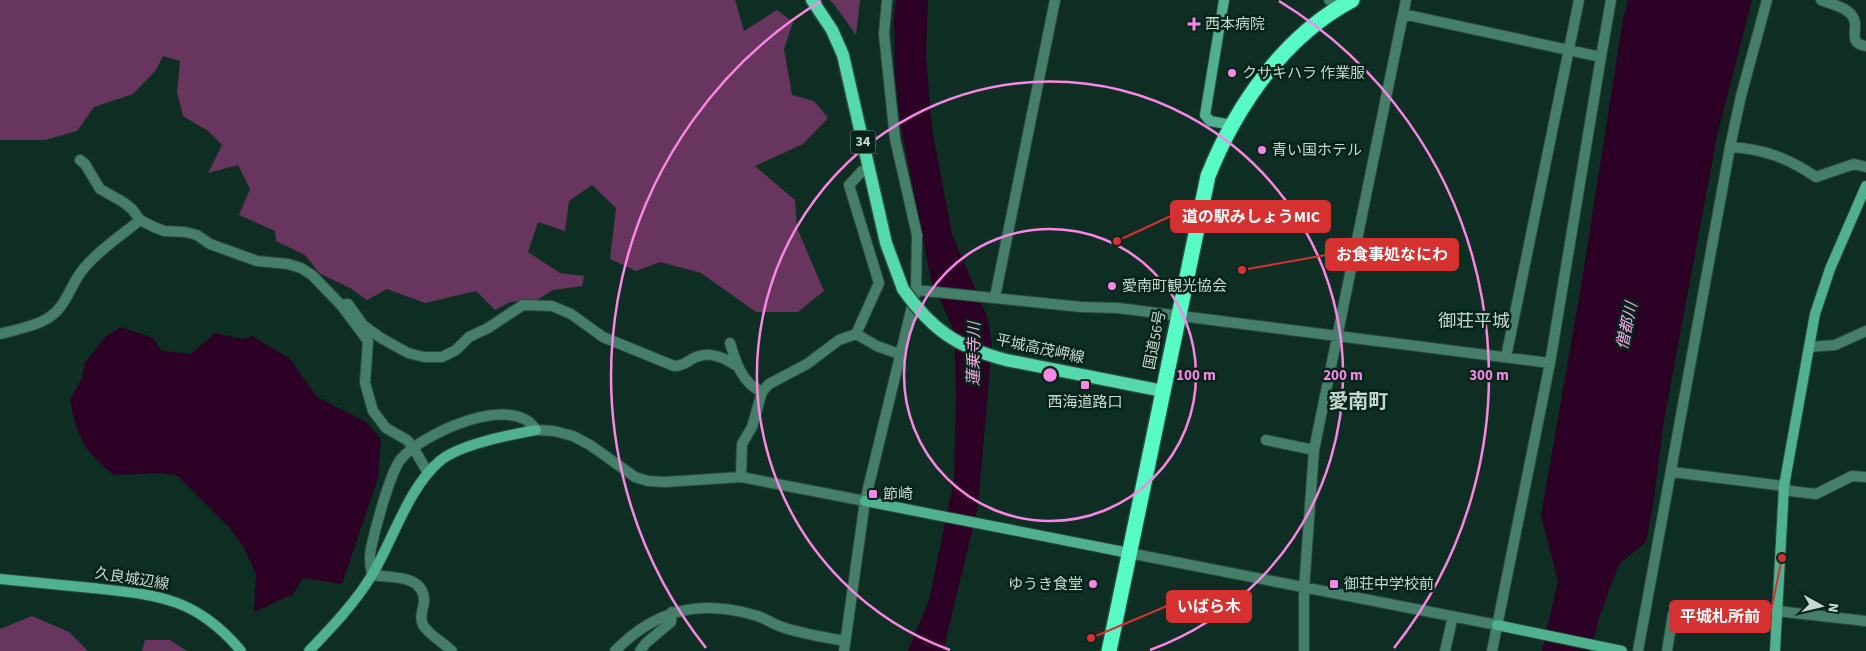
<svg xmlns="http://www.w3.org/2000/svg" width="1866" height="651" viewBox="0 0 1866 651" font-family="'Source Sans 3','Noto Sans JP',sans-serif">
<rect width="100%" height="100%" fill="#0f2e23"/>
<path fill="#67355d" d="M 0,0 L 735,0 L 744,31 L 777,10 L 793,22 L 784,49 L 792,95 L 814,101 L 828,118 L 803,144 L 755,166 L 795,200 L 797,228 L 824,291 L 798,312 L 756,312 L 701,273 L 660,262 L 636,271 L 610,259 L 616,208 L 592,185 L 569,201 L 565,231 L 538,222 L 528,252 L 560,273 L 584,276 L 582,286 L 553,290 L 537,300 L 510,302 L 495,310 L 476,291 L 425,303 L 387,289 L 367,300 L 350,288 L 319,273 L 305,255 L 276,241 L 275,231 L 239,215 L 250,189 L 238,165 L 208,173 L 222,145 L 208,131 L 183,116 L 177,92 L 180,61 L 163,56 L 156,70 L 133,94 L 94,107 L 77,131 L 45,140 L 0,140 Z
M 829,0 L 860,0 L 856,35 L 833,3 Z
M 32,616 L 69,632 L 88,651 L 0,651 L 0,629 Z
M 145,640 L 170,640 L 187,651 L 142,651 Z"/>
<path fill="#2b0024" d="M 896,0 L 928,0 L 926,56 L 932,128 L 943,187 L 952,234 L 987,316 L 992,344 L 978,507 L 943,651 L 908,651 L 929,600 L 954,480 L 956,394 L 954,331 L 931,280 L 902,132 L 895,77 L 894,17 Z
M 1628,0 L 1752,0 L 1717,136 L 1663,426 L 1654,500 L 1646,542 L 1619,564 L 1599,618 L 1591,651 L 1542,651 L 1558,581 L 1541,516 L 1583,274 L 1623,19 Z
M 121,327 L 153,338 L 162,351 L 191,354 L 215,333 L 242,339 L 252,336 L 289,358 L 317,397 L 366,422 L 381,439 L 378,478 L 342,584 L 303,578 L 293,594 L 254,612 L 256,574 L 243,546 L 229,527 L 178,476 L 162,473 L 114,475 C 83,449 78,440 70,400 L 82,378 L 85,363 L 104,338 Z"/>
<g fill="none" stroke-linecap="round" stroke-linejoin="round">
<path stroke="#2b483d" stroke-width="10" stroke-dasharray="10 5" stroke-linecap="butt" d="M 865,165 L 874,151"/>
<defs>
<path id="street" d="M 1329,0 L 1339,7
M 1821,0 C 1831,4 1847,7 1853,17 C 1860,28 1846,43 1866,46
M 1403,14 L 1601,57 L 1550,363 L 1492,651
M 1601,57 L 1611,0
M 1730,147 C 1764,149 1788,158 1816,177 L 1854,164 L 1866,167
M 80,160 L 85,164 L 100,189 L 123,202 L 132,209 L 140,220 L 154,227 L 164,231 L 185,232 L 197,235 L 210,244 L 257,261 L 288,264 L 301,268 L 312,275 L 341,305 L 368,341 L 365,383 L 373,411 L 386,428 L 407,440 L 413,447 L 428,473
M 916,290 L 1081,307 L 1118,308 L 1550,363
M 995,297 L 1055,0
M 341,305 L 348,304 L 363,325 L 381,338 L 408,353 L 424,357 L 442,357 L 456,350 L 469,337 L 488,328 L 523,305 L 552,306 L 571,314 L 603,337 L 674,366 C 684,366 687,361 696,357 C 711,351 724,358 737,366
M 0,334 C 21,328 48,325 61,306 C 70,294 74,279 85,267 C 100,249 122,235 140,220
M 856,334 L 879,283 L 849,185 L 862,171
M 730,343 C 736,363 742,383 762,392
M 1809,347 L 1835,345 L 1866,331
M 1506,357 L 1579,0
M 1266,440 L 1314,450
M 1672,472 L 1784,486 L 1790,491 L 1816,494 L 1852,476 L 1866,477
M 741,477 L 742,444 L 752,427 L 762,392 L 769,384 L 807,364 L 839,340 L 856,334 L 877,346 L 899,354
M 1129,553 L 1497,625
M 1777,611 L 1866,621
M 452,651 C 444,643 429,635 423,625 C 419,616 423,611 424,602 C 425,574 391,578 372,575 C 370,566 369,558 371,548 C 375,530 390,472 401,459 C 423,433 513,392 536,430 L 554,431 L 573,436 L 590,445 L 635,477 L 648,481 L 665,482 L 741,477 L 865,501
M 615,651 C 655,610 699,599 754,615 C 764,617 772,624 782,627 C 802,634 824,637 845,641
M 640,651 L 646,643 L 671,622 L 672,612
M 844,651 L 865,501 L 916,290 L 917,235 L 895,139 L 884,34 L 887,0
M 1304,651 L 1304,589 L 1314,450 L 1406,0
M 1445,651 L 1453,616
M 1638,651 L 1730,147 L 1741,96 L 1767,0
M 1667,651 L 1673,614"/>
<path id="secondary" d="M 1224,0 L 1205,115 L 1210,121 L 1232,125
M 865,501 L 1129,553
M 0,579 C 31,582 61,585 92,588 C 157,595 196,597 241,651
M 1497,625 L 1622,651
M 309,651 C 332,627 355,603 372,575 C 393,540 409,486 441,460 C 462,444 509,435 536,430
M 1775,651 L 1784,486 L 1809,347 L 1815,314 L 1830,269 L 1866,186"/>
<path id="primary" d="M 812,0 L 832,30 L 843,55 L 886,243 L 903,289
M 1006,360 L 1163,391"/>
<path id="highway" d="M 1109,651 L 1208,176 C 1236,106 1284,36 1352,0"/>
</defs>
<use href="#street" stroke="#2c493f" stroke-width="12"/>
<use href="#secondary" stroke="#2c493f" stroke-width="12"/>
<use href="#primary" stroke="#2c493f" stroke-width="15"/>
<use href="#highway" stroke="#2c493f" stroke-width="18"/>
<use href="#street" stroke="#467f69" stroke-width="10"/>
<use href="#secondary" stroke="#50b18e" stroke-width="10"/>
<use href="#primary" stroke="#55d8ab" stroke-width="12"/>
<use href="#highway" stroke="#58fbc5" stroke-width="15"/>
<defs>
<path id="primary-bridge" d="M 903,289 C 932,330 957,347 1006,360"/>
</defs>
<use href="#primary-bridge" stroke="#2c493f" stroke-width="15" stroke-linecap="butt"/>
<use href="#primary-bridge" stroke="#55d8ab" stroke-width="12"/>
</g>
<g fill="none" stroke="#fb86e5" stroke-width="2.5">
<circle cx="1050" cy="375" r="146"/>
<path d="M950 650A293 293 0 1 1 1150 650"/>
<path d="M706 648A439 439 0 0 1 821 1M1279 1A439 439 0 0 1 1394 648"/>
</g>
<g fill="#fb86e5" stroke="#052419" stroke-width="2">
<path d="M1191.5 16.5h5v5h5v5h-5v5h-5v-5h-5v-5h5z"/>
<circle cx="1232" cy="73" r="5"/>
<circle cx="1262" cy="150" r="5"/>
<circle cx="1112" cy="286" r="5"/>
<rect x="1080" y="380" width="10" height="10" rx="2.5"/>
<rect x="868" y="489" width="10" height="10" rx="2.5"/>
<circle cx="1093" cy="584" r="5"/>
<rect x="1329" y="579" width="10" height="10" rx="2.5"/>
</g>
<g text-anchor="middle" dominant-baseline="central" stroke-width="5" stroke-linejoin="round" paint-order="stroke">
<rect fill="#052419" stroke="#8da299" stroke-width="1" x="850.5" y="130.5" width="25" height="23" rx="4"/>
<g font-size="14" font-weight="bold" fill="#c7d8d0">
<text x="863" y="142">34</text>
</g>
<g font-size="15" fill="#c7d8d0" stroke="#052419" text-anchor="start">
<text x="1205" y="24">西本病院</text>
<text x="1242" y="73">クサキハラ 作業服</text>
<text x="1272" y="150">青い国ホテル</text>
<text x="1122" y="286">愛南町観光協会</text>
<text x="1085" y="402" text-anchor="middle">西海道路口</text>
<text x="883" y="494">節崎</text>
<text x="1083" y="584" text-anchor="end">ゆうき食堂</text>
<text x="1344" y="584">御荘中学校前</text>
</g>
<g font-size="15" fill="#c7d8d0" stroke="#052419">
<text transform="translate(1155 340) rotate(-79)">国道56号</text>
<text transform="translate(1040 349) rotate(12)">平城高茂岬線</text>
<text transform="translate(132 579) rotate(9)">久良城辺線</text>
</g>
<g font-size="16" font-style="italic" fill="#faa8e8" stroke="#052419">
<text transform="translate(1627 326) rotate(-78)">僧都川</text>
<text transform="translate(974 354) rotate(-89)">蓮乗寺川</text>
</g>
<g font-size="18" fill="#c7d8d0" stroke="#052419">
<text x="1474" y="321">御荘平城</text>
</g>
<g font-size="20" font-weight="bold" fill="#c7d8d0" stroke="#052419">
<text x="1358" y="402">愛南町</text>
</g>
</g>
<circle cx="1050" cy="375" r="8" fill="#fb86e5" stroke="#052419" stroke-width="2.5"/>
<g font-size="15" text-anchor="middle" font-weight="bold" fill="#fb86e5" stroke="#052419" stroke-width="5" stroke-linejoin="round" paint-order="stroke">
<text x="1196" y="380">100 m</text>
<text x="1343" y="380">200 m</text>
<text x="1489" y="380">300 m</text>
</g>
<path fill="none" stroke="#d53130" stroke-width="2" d="M1117 241L1171 216M1242 270L1326 255M1091 638L1167 606M1782 558L1770 616"/>
<g fill="#d53130" stroke="#052419" stroke-width="2">
<circle cx="1117" cy="241" r="5"/>
<circle cx="1242" cy="270" r="5"/>
<circle cx="1091" cy="638" r="5"/>
<circle cx="1782" cy="558" r="5"/>
</g>
<g fill="#d53130" stroke="#d53130" stroke-width="2">
<rect x="1171" y="201" width="159" height="31" rx="5"/>
<rect x="1326" y="239" width="132" height="31" rx="5"/>
<rect x="1167" y="591" width="84" height="31" rx="5"/>
<rect x="1670" y="601" width="100" height="31" rx="5"/>
</g>
<g font-size="16" text-anchor="middle" font-weight="bold" fill="#fff">
<text x="1251" y="222">道の駅みしょうMIC</text>
<text x="1392" y="260">お食事処なにわ</text>
<text x="1209" y="612">いばら木</text>
<text x="1720" y="622">平城札所前</text>
</g>
<g transform="translate(1821 606) rotate(98)" stroke="#052419" stroke-width="4" paint-order="stroke">
<path d="M0-4L9 19L0 12L-9 19Z" fill="#c7d8d0"/>
<text y="-8" font-size="14" font-weight="bold" text-anchor="middle" fill="#c7d8d0">N</text>
</g>
</svg>
